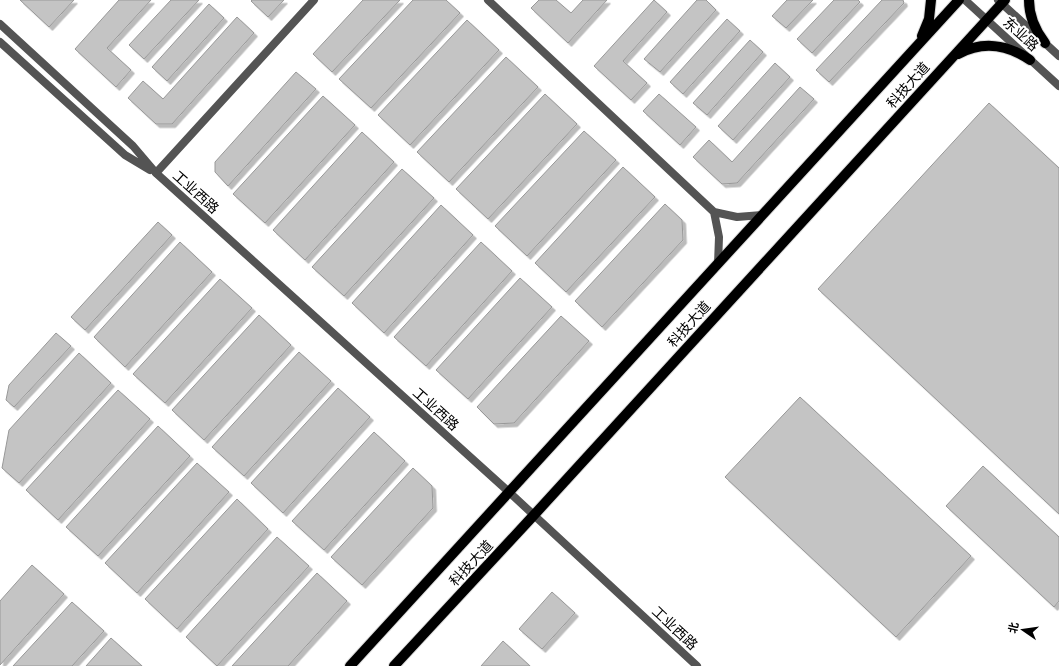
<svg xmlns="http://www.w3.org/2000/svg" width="1059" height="666" viewBox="0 0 1059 666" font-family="'DM Sans','Noto Sans SC',sans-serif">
<defs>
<filter id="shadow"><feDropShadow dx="3.5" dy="3.5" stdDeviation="0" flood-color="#0004"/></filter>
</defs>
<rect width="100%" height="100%" fill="#fff"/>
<path fill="#c4c4c4" stroke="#989898" filter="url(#shadow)" d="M 20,0 L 74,0 L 49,27 Z
M 119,0 L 151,0 L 107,48 L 131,70 L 116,87 L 75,49 Z
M 171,0 L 199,0 L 144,59 L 129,45 Z
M 252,0 L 284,0 L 268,17 L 251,1 Z
M 363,0 L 400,0 L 332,72 L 313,54 Z
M 413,0 L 446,0 L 460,13 L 371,108 L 339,79 Z
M 539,0 L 556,0 L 571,13 L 583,0 L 607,0 L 568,43 L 531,8 Z
M 654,0 L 667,12 L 623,61 L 647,83 L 631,100 L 594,66 Z
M 697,0 L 706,0 L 716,10 L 660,72 L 644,59 Z
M 787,0 L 813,0 L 786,28 L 772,16 Z
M 834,0 L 858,0 L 860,2 L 812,53 L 797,39 Z
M 882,0 L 903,0 L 904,3 L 829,82 L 816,70 Z
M 209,4 L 224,18 L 167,81 L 152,67 Z
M 237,17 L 254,33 L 172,124 L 156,124 L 128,98 L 143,81 L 163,99 Z
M 727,19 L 740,31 L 683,94 L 670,82 Z
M 467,20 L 499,50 L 410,145 L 378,115 Z
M 750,40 L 763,52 L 707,115 L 693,103 Z
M 506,57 L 538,87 L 449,182 L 417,152 Z
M 775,63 L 790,77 L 733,140 L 718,126 Z
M 296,72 L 316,89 L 228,186 L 215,172 L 215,162 Z
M 800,87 L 814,99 L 737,183 L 722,184 L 693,157 L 709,140 L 732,162 Z
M 545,94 L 577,124 L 488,219 L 456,189 Z
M 659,94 L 696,127 L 680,145 L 643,111 Z
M 323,96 L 355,125 L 265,223 L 233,194 Z
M 989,103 L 1059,168 L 1059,514 L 818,289 Z
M 584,131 L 616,160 L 527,256 L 495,226 Z
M 362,132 L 394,162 L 305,260 L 273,230 Z
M 623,167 L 655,197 L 566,292 L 535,263 Z
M 402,169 L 434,198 L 344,296 L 312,267 Z
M 665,204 L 682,220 L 683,240 L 602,327 L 575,301 Z
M 441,205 L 473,235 L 384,333 L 352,303 Z
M 158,222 L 172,235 L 85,330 L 71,317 Z
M 180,242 L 212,272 L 125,367 L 94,337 Z
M 481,242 L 512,271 L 426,366 L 394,337 Z
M 520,278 L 552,307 L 468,399 L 436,370 Z
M 220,279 L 252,308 L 165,403 L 133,374 Z
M 259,315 L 291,345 L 204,440 L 172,410 Z
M 561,316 L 589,341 L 514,423 L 494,424 L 477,407 Z
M 56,333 L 71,346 L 14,407 L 6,400 L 9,385 Z
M 299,352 L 331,381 L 244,476 L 212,447 Z
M 79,353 L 111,383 L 19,483 L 2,468 L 9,430 Z
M 338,388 L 370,417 L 283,513 L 251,483 Z
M 118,390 L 150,419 L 58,520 L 26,490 Z
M 800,397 L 971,556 L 896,637 L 725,477 Z
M 158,426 L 190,456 L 98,556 L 66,527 Z
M 374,432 L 405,461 L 324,550 L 292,521 Z
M 197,463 L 229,492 L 137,593 L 105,563 Z
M 983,466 L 1059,537 L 1059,601 L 1054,607 L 946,506 Z
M 413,468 L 432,486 L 433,508 L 362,585 L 331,557 Z
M 237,499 L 268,529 L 177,629 L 145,599 Z
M 277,537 L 309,566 L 217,666 L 186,637 Z
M 32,565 L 64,594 L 0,665 L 0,601 Z
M 317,573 L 347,601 L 288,666 L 232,666 Z
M 552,592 L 575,613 L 542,649 L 519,629 Z
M 72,602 L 104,631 L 72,666 L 13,666 Z
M 111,638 L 142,666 L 86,666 Z
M 503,641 L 530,666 L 481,666 Z"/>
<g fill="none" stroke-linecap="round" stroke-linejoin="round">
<defs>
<path id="primary" d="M 1029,0 C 1029,17 1035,30 1045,43
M 922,36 L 929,19 L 931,0
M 958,54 C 982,41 1007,44 1030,60
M 350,666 L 959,0
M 394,666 L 534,515 L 1005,0"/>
</defs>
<use href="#primary" stroke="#dbdbdb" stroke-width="12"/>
<path stroke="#545454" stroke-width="8" d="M 314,0 L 156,173 L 510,493 L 697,666
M 488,0 L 714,212 L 737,217 L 762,215
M 714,212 L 719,237 L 718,264"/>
<path stroke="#545454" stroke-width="8" d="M 965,0 L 1059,86
M 998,0 L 1059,56
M 0,24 L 133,146 L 156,173
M 0,42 L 125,155 L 150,170"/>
<use href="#primary" stroke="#000" stroke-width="10"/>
</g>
<g text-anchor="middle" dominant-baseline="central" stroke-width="4" stroke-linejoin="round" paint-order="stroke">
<g font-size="14" fill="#000" stroke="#fff">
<text transform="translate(1021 34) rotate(42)">东业路</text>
<text transform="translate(908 85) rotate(-48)">科技大道</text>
<text transform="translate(196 192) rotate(42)">工业西路</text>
<text transform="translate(689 324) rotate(-48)">科技大道</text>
<text transform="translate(436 409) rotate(42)">工业西路</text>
<text transform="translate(471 563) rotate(-47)">科技大道</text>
<text transform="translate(675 628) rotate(43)">工业西路</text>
</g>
</g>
<g transform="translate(1023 630) rotate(283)" stroke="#ffffff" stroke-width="3" paint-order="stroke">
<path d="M0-3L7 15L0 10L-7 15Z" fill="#000000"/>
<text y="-6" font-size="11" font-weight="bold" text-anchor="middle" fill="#000000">北</text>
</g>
</svg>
